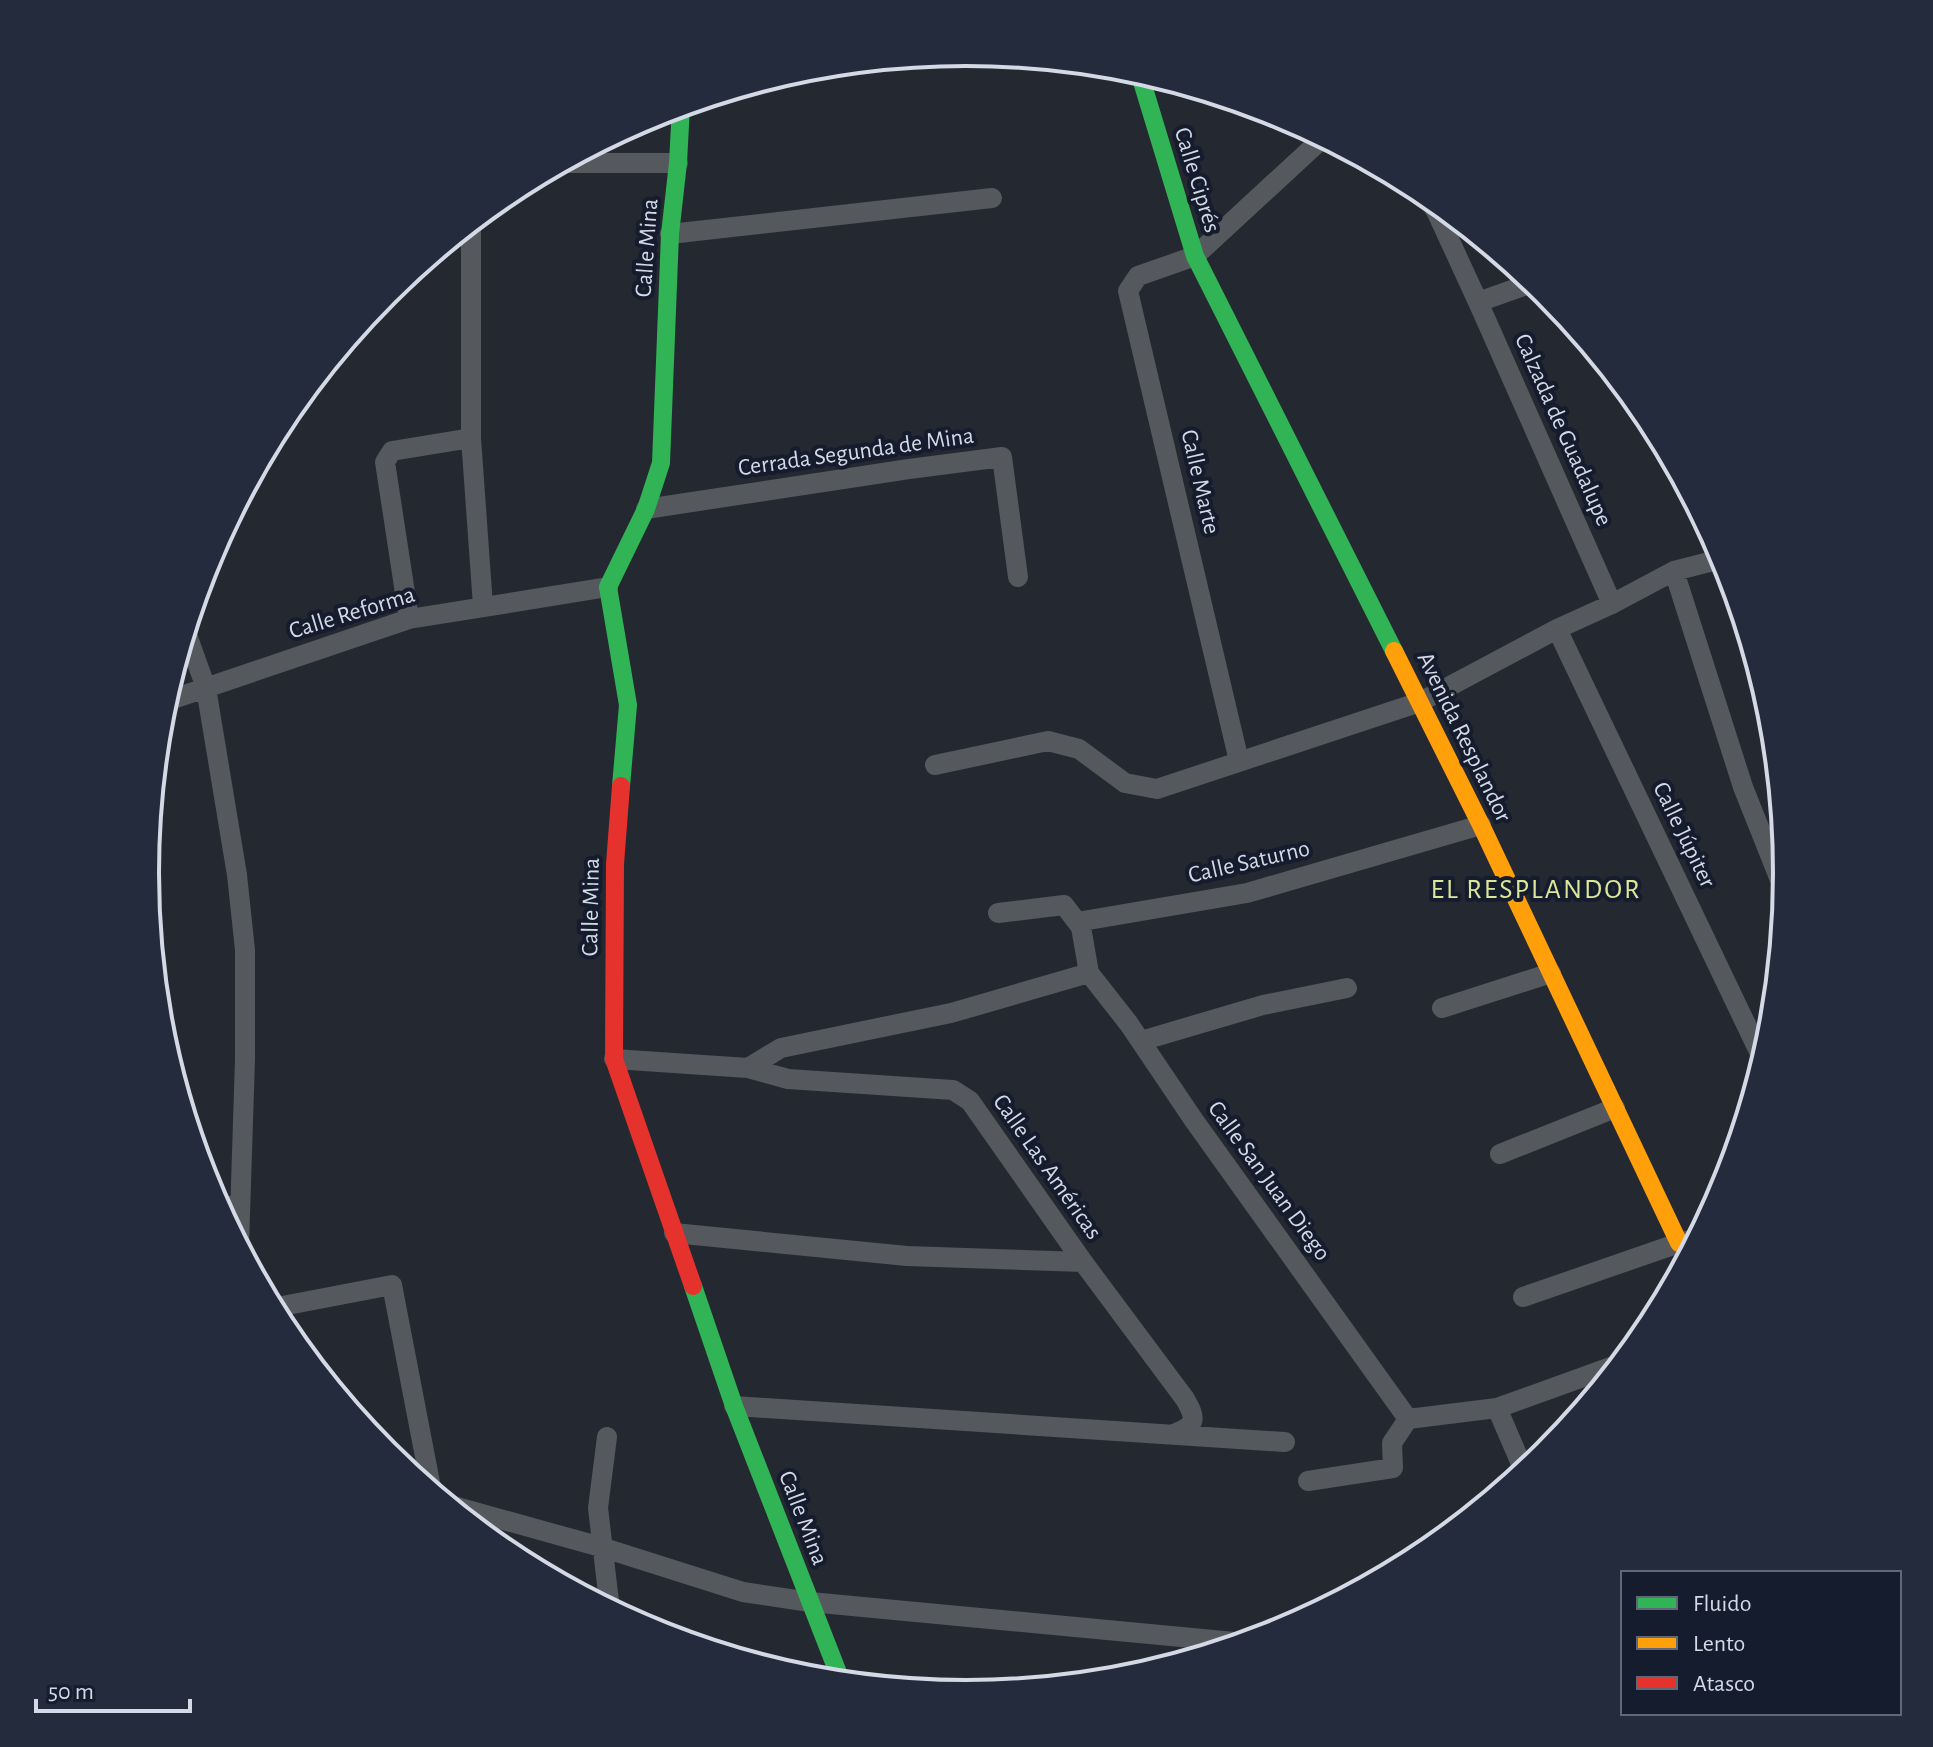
<svg xmlns="http://www.w3.org/2000/svg" width="1933" height="1747" viewBox="0 0 1933 1747" font-family="'Alegreya Sans',sans-serif">
<rect width="100%" height="100%" fill="#242831"/>
<g fill="none" stroke-linecap="round" stroke-linejoin="round">
<path stroke="#55585c" stroke-width="20" d="M 561,163 L 678,163
M 1425,192 L 1437,213 L 1478,302 L 1612,604
M 471,223 L 471,438 L 483,606
M 670,234 L 992,198
M 1478,302 L 1535,282
M 646,509 L 909,469 L 1002,457 L 1018,577
M 1674,571 L 1743,787 L 1786,895
M 409,619 L 385,462 L 392,451 L 471,438
M 1557,629 L 1764,1062
M 186,632 L 206,688 L 237,875 L 245,950 L 245,1059 L 239,1246
M 164,702 L 409,619 L 608,587
M 1239,761 L 1128,291 L 1138,276 L 1195,256 L 1324,137
M 935,765 L 1048,741 L 1079,749 L 1125,783 L 1157,789 L 1420,702 L 1557,629 L 1612,604 L 1674,571 L 1725,558
M 998,913 L 1064,905 L 1077,922
M 1442,1008 L 1551,973
M 1141,1041 L 1263,1005 L 1347,988
M 614,1059 L 748,1068 L 788,1079 L 953,1090 L 970,1101 L 1083,1262 L 1185,1399 C 1196,1418 1197,1425 1176,1433
M 748,1068 L 781,1048 L 951,1013 L 1089,973
M 1500,1154 L 1615,1108
M 219,1209 L 239,1204
M 674,1233 L 907,1256 L 1083,1262
M 1523,1297 L 1679,1243 L 1699,1238
M 272,1308 L 392,1285 L 432,1493
M 734,1406 L 1285,1442
M 1497,1408 L 1525,1473
M 1408,1419 L 1193,1119 L 1129,1024 L 1089,973 L 1081,927 L 1077,922 L 1247,893 L 1481,825
M 1408,1419 L 1497,1408 L 1622,1363
M 607,1437 L 598,1508 L 610,1610
M 1308,1481 L 1393,1468 L 1392,1443 L 1408,1419
M 446,1504 L 601,1547 L 743,1592 L 810,1602 L 1245,1643"/>
<path stroke="#30b455" stroke-width="18" d="M 1139,72 L 1195,256 L 1394,651
M 621,786 L 628,705 L 608,587 L 646,509 L 661,463 L 670,234 L 678,163 L 681,106
M 693,1286 L 734,1406 L 842,1683"/>
<path stroke="#ff9f0a" stroke-width="18" d="M 1394,651 L 1481,825 L 1679,1243"/>
<path stroke="#e5322d" stroke-width="18" d="M 621,786 L 615,864 L 614,1059 L 693,1286"/>
</g>
<g text-anchor="middle" dominant-baseline="central" stroke-width="8" stroke-linejoin="round" paint-order="stroke">
<g font-size="24" fill="#d3d9e5" stroke="#141c2d">
<text transform="translate(1197 180) rotate(73)">Calle Ciprés</text>
<text transform="translate(647 248) rotate(-86)">Calle Mina</text>
<text transform="translate(1563 430) rotate(66)">Calzada de Guadalupe</text>
<text transform="translate(856 452) rotate(-8)">Cerrada Segunda de Mina</text>
<text transform="translate(1200 482) rotate(77)">Calle Marte</text>
<text transform="translate(352 613) rotate(-17)">Calle Reforma</text>
<text transform="translate(1464 737) rotate(64)">Avenida Resplandor</text>
<text transform="translate(1684 835) rotate(64)">Calle Júpiter</text>
<text transform="translate(1249 862) rotate(-13)">Calle Saturno</text>
<text transform="translate(591 907) rotate(-89)">Calle Mina</text>
<text transform="translate(1047 1167) rotate(55)">Calle Las Américas</text>
<text transform="translate(1269 1181) rotate(54)">Calle San Juan Diego</text>
<text transform="translate(803 1518) rotate(69)">Calle Mina</text>
</g>
<g font-size="28" letter-spacing="2" fill="#dce699" stroke="#141c2d">
<text x="1536" y="890">EL RESPLANDOR</text>
</g>
</g>
<path d="M0 0H1933V1747H0ZM159 873a807 807 0 1 1 1614 0a807 807 0 1 1-1614 0Z" fill="#232b3c" fill-rule="evenodd"/>
<path fill="none" stroke="#d3d9e5" stroke-width="4" d="M159 873a807 807 0 1 1 1614 0a807 807 0 1 1-1614 0Z"/>
<rect x="1621" y="1571" width="280" height="144" fill="#141c2d" stroke="#606877" stroke-width="2"/>
<rect x="1637" y="1597" width="40" height="12" fill="#30b455" stroke="#606877" stroke-width="2"/>
<text x="1693" y="1611" font-size="24" fill="#d3d9e5">Fluido</text>
<rect x="1637" y="1637" width="40" height="12" fill="#ff9f0a" stroke="#606877" stroke-width="2"/>
<text x="1693" y="1651" font-size="24" fill="#d3d9e5">Lento</text>
<rect x="1637" y="1677" width="40" height="12" fill="#e5322d" stroke="#606877" stroke-width="2"/>
<text x="1693" y="1691" font-size="24" fill="#d3d9e5">Atasco</text>
<path d="M36 1699v12h154v-12" fill="none" stroke="#d3d9e5" stroke-width="4"/>
<text x="48" y="1699" font-size="24" fill="#d3d9e5" stroke="#141c2d" stroke-width="6" paint-order="stroke">50 m</text>
</svg>
